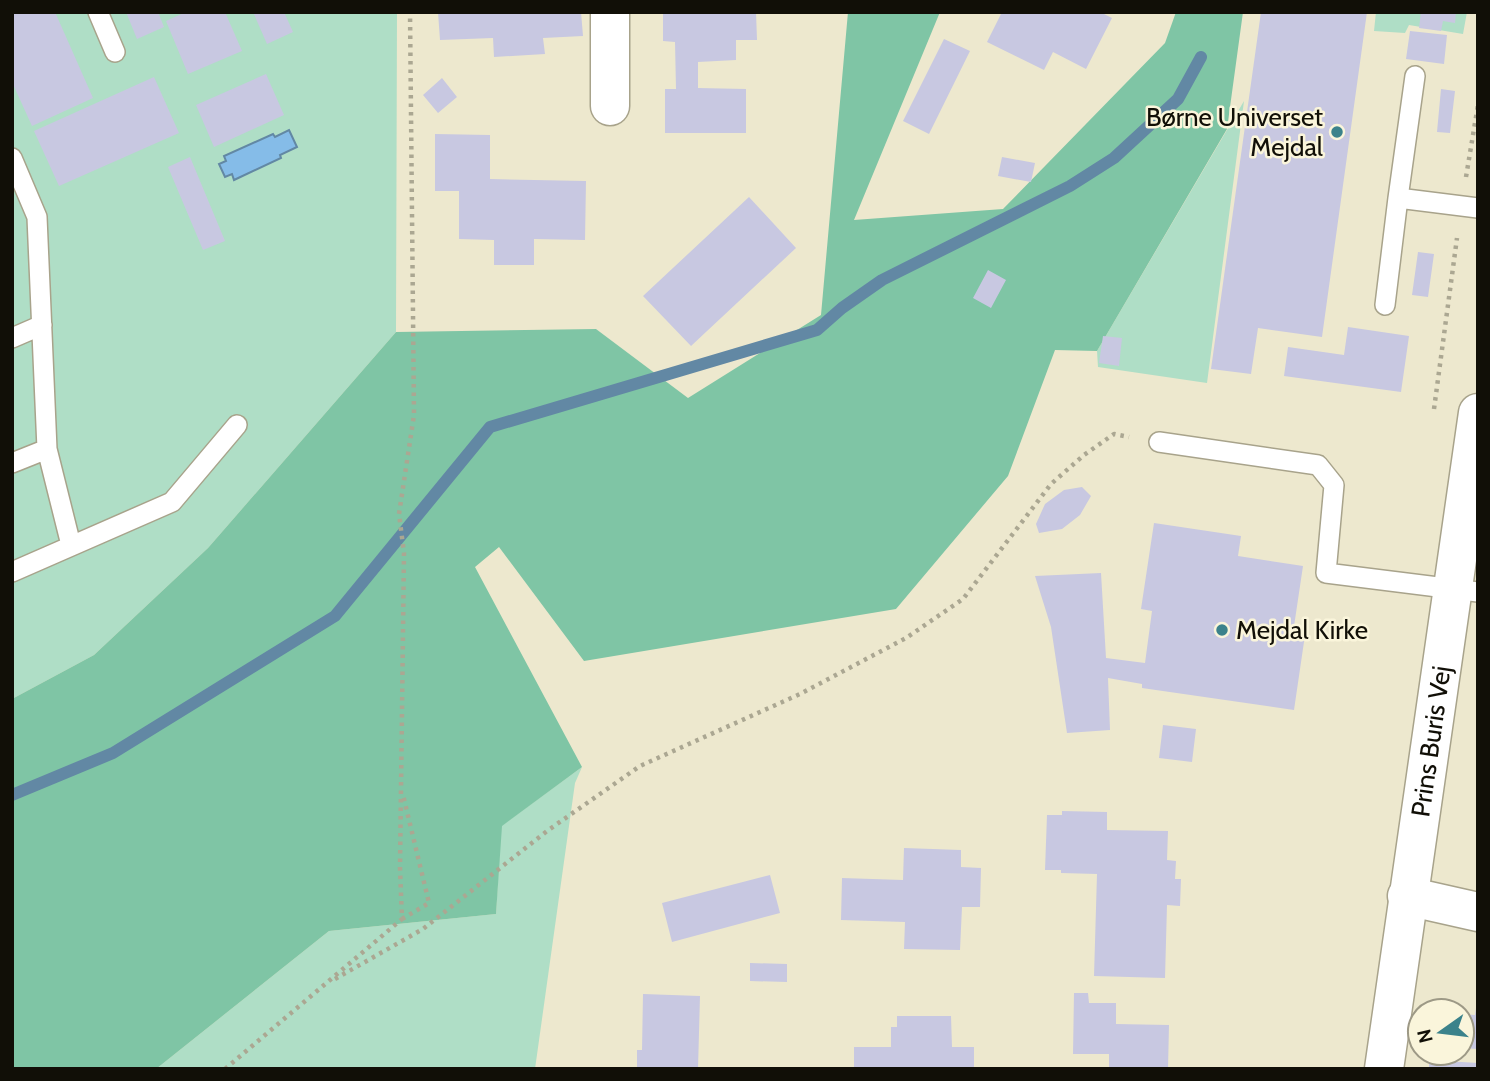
<svg xmlns="http://www.w3.org/2000/svg" width="1490" height="1081" viewBox="0 0 1490 1081" font-family="Cabin,sans-serif">
<rect width="100%" height="100%" fill="#ede8ce"/>
<path fill="#afdec6" d="M 12,12 L 397,12 L 396,332 L 208,548 L 94,655 L 12,699 Z
M 1376,12 L 1467,12 L 1463,34 L 1409,25 L 1405,33 L 1374,31 Z
M 1244,101 L 1207,383 L 1098,367 L 1097,351 Z
M 582,767 L 575,783 L 535,1069 L 156,1069 L 329,931 L 496,914 L 501,826 Z"/>
<path fill="#7fc5a5" d="M 848,12 L 940,12 L 854,220 L 1003,209 L 1165,43 L 1176,12 L 1243,12 L 1227,129 L 1097,351 L 1055,350 L 1008,476 L 896,609 L 584,661 L 499,547 L 475,567 L 582,767 L 502,826 L 496,914 L 329,931 L 156,1069 L 12,1069 L 12,699 L 94,655 L 208,548 L 396,332 L 596,329 L 688,398 L 821,315 Z"/>
<path fill="#85bce8" stroke="#6288a4" stroke-width="2" d="M 289,130 L 297,147 L 280,155 L 281,158 L 234,180 L 232,174 L 225,177 L 219,164 L 226,161 L 224,156 L 273,134 L 275,137 Z"/>
<g fill="none" stroke-linecap="round" stroke-linejoin="round">
<path stroke="#6288a4" stroke-width="12" d="M 12,795 L 113,753 L 335,616 L 490,427 L 817,330 L 842,308 L 882,280 L 1070,186 L 1114,158 L 1178,99 L 1201,57"/>
</g>
<path fill="#c8c8e1" d="M 12,12 L 55,12 L 93,98 L 32,126 L 12,82 Z
M 126,12 L 158,12 L 164,27 L 137,39 Z
M 186,12 L 225,12 L 242,51 L 188,74 L 166,21 Z
M 253,12 L 284,12 L 293,32 L 267,44 Z
M 438,12 L 581,12 L 583,36 L 543,38 L 545,54 L 494,57 L 493,38 L 440,40 Z
M 663,12 L 756,12 L 757,40 L 736,40 L 736,60 L 698,62 L 698,88 L 746,89 L 746,133 L 665,133 L 665,89 L 676,89 L 675,42 L 663,41 Z
M 1002,12 L 1100,12 L 1112,18 L 1086,69 L 1053,52 L 1044,70 L 987,42 Z
M 1261,12 L 1367,12 L 1322,337 L 1258,328 L 1251,374 L 1211,369 Z
M 1421,12 L 1456,12 L 1455,23 L 1443,21 L 1441,31 L 1419,28 Z
M 1410,31 L 1447,35 L 1444,64 L 1406,59 Z
M 944,39 L 970,51 L 929,134 L 903,121 Z
M 266,74 L 284,115 L 214,147 L 196,105 Z
M 154,77 L 179,133 L 59,186 L 34,131 Z
M 442,78 L 457,97 L 438,113 L 423,95 Z
M 1441,89 L 1455,91 L 1450,133 L 1437,132 Z
M 435,134 L 490,135 L 490,179 L 586,181 L 585,240 L 534,239 L 534,265 L 494,265 L 494,240 L 459,239 L 459,191 L 435,191 Z
M 190,157 L 225,241 L 203,250 L 168,167 Z
M 1002,157 L 1035,163 L 1031,182 L 998,176 Z
M 749,197 L 796,248 L 691,346 L 643,296 Z
M 1418,252 L 1434,254 L 1428,297 L 1412,295 Z
M 988,270 L 1006,280 L 991,308 L 973,298 Z
M 1348,327 L 1409,336 L 1401,392 L 1284,376 L 1288,347 L 1344,355 Z
M 1103,336 L 1122,338 L 1119,366 L 1099,363 Z
M 1082,487 L 1091,496 L 1080,515 L 1062,529 L 1039,533 L 1036,524 L 1045,504 L 1064,490 Z
M 1154,523 L 1241,536 L 1238,556 L 1303,566 L 1293,633 L 1305,635 L 1294,710 L 1142,688 L 1142,684 L 1108,678 L 1110,730 L 1067,733 L 1051,627 L 1035,576 L 1101,573 L 1106,658 L 1145,663 L 1152,611 L 1141,609 Z
M 1163,725 L 1196,729 L 1192,762 L 1159,758 Z
M 1062,811 L 1107,812 L 1107,830 L 1168,831 L 1167,860 L 1176,861 L 1175,879 L 1181,879 L 1180,906 L 1167,905 L 1165,978 L 1094,976 L 1097,874 L 1061,873 L 1061,870 L 1045,870 L 1047,815 L 1062,815 Z
M 904,848 L 961,850 L 961,867 L 981,868 L 980,907 L 962,907 L 960,950 L 904,949 L 905,922 L 841,920 L 842,878 L 903,880 Z
M 770,875 L 780,913 L 672,942 L 662,903 Z
M 750,963 L 787,964 L 787,982 L 750,981 Z
M 1074,993 L 1088,993 L 1089,1003 L 1116,1003 L 1116,1024 L 1169,1025 L 1168,1069 L 1109,1069 L 1109,1054 L 1073,1054 Z
M 643,994 L 700,996 L 698,1069 L 637,1069 L 637,1050 L 642,1050 Z
M 1476,1008 L 1478,1049 L 1462,1048 L 1462,1014 L 1475,1015 Z
M 897,1016 L 951,1016 L 952,1047 L 974,1047 L 974,1069 L 854,1069 L 854,1047 L 891,1047 L 891,1027 L 897,1027 Z
M 1429,1060 L 1478,1063 L 1478,1069 L 1429,1069 Z"/>
<g fill="none" stroke-linecap="round" stroke-linejoin="round">
<defs>
<path id="service" d="M 98,12 L 115,52
M 12,158 L 37,217 L 47,449 L 12,463
M 1398,198 L 1415,76
M 1385,305 L 1398,198 L 1478,208
M 12,338 L 42,325
M 1159,442 L 1318,465 L 1334,485 L 1326,573 L 1478,592
M 47,449 L 71,545
M 12,572 L 172,502 L 237,425"/>
<path id="minor" d="M 610,12 L 610,106
M 1407,896 L 1478,912"/>
<g id="tertiary">
<path id="s1" d="M 1384,1069 L 1478,413"/>
</g>
</defs>
<use href="#service" stroke="#a8a38b" stroke-width="22"/>
<use href="#minor" stroke="#a8a38b" stroke-width="41"/>
<use href="#tertiary" stroke="#a8a38b" stroke-width="41"/>
<path stroke="#aba792" stroke-width="4.5" stroke-dasharray="3.5 5" stroke-linecap="butt" d="M 1466,177 L 1478,105
M 1434,409 L 1457,238
M 402,919 L 429,903 L 403,795
M 335,979 L 423,929 L 547,831 L 640,766 L 800,694 L 906,638 L 963,599 L 1051,484 L 1084,455 L 1114,434 L 1129,437
M 225,1069 L 402,919 L 400,868 L 404,553 L 399,514 L 414,415 L 410,12"/>
<use href="#service" stroke="#fff" stroke-width="19"/>
<use href="#minor" stroke="#fff" stroke-width="38"/>
<use href="#tertiary" stroke="#fff" stroke-width="38"/>
</g>
<g fill="#3b828b" stroke="#faf5db" stroke-width="2.5">
<circle cx="1337" cy="132" r="7"/>
<circle cx="1222" cy="630" r="7"/>
</g>
<g text-anchor="middle" dominant-baseline="central" stroke-width="5" stroke-linejoin="round" paint-order="stroke">
<g font-size="26" fill="#110f07" stroke="#faf5db" text-anchor="end">
<text x="1323" y="117">Børne Universet<tspan x="1323" dy="30">Mejdal</tspan></text>
<text x="1236" y="630" text-anchor="start">Mejdal Kirke</text>
</g>
<g font-size="26" fill="#110f07" stroke="#faf5db">
<text stroke="none"><textPath href="#s1" startOffset="331">Prins Buris Vej</textPath></text>
</g>
</g>
<rect width="1490" height="1081" fill="none" stroke="#110f07" stroke-width="28"/>
<g transform="translate(1441 1032) rotate(256)"><circle r="33" fill="#faf5db" stroke="#9d9986" stroke-width="2"/>
<path d="M0-5L12 26L0 18L-12 26Z" fill="#3b828b"/>
<text y="-10" font-size="19" font-weight="bold" text-anchor="middle" fill="#110f07">N</text>
</g>
</svg>
